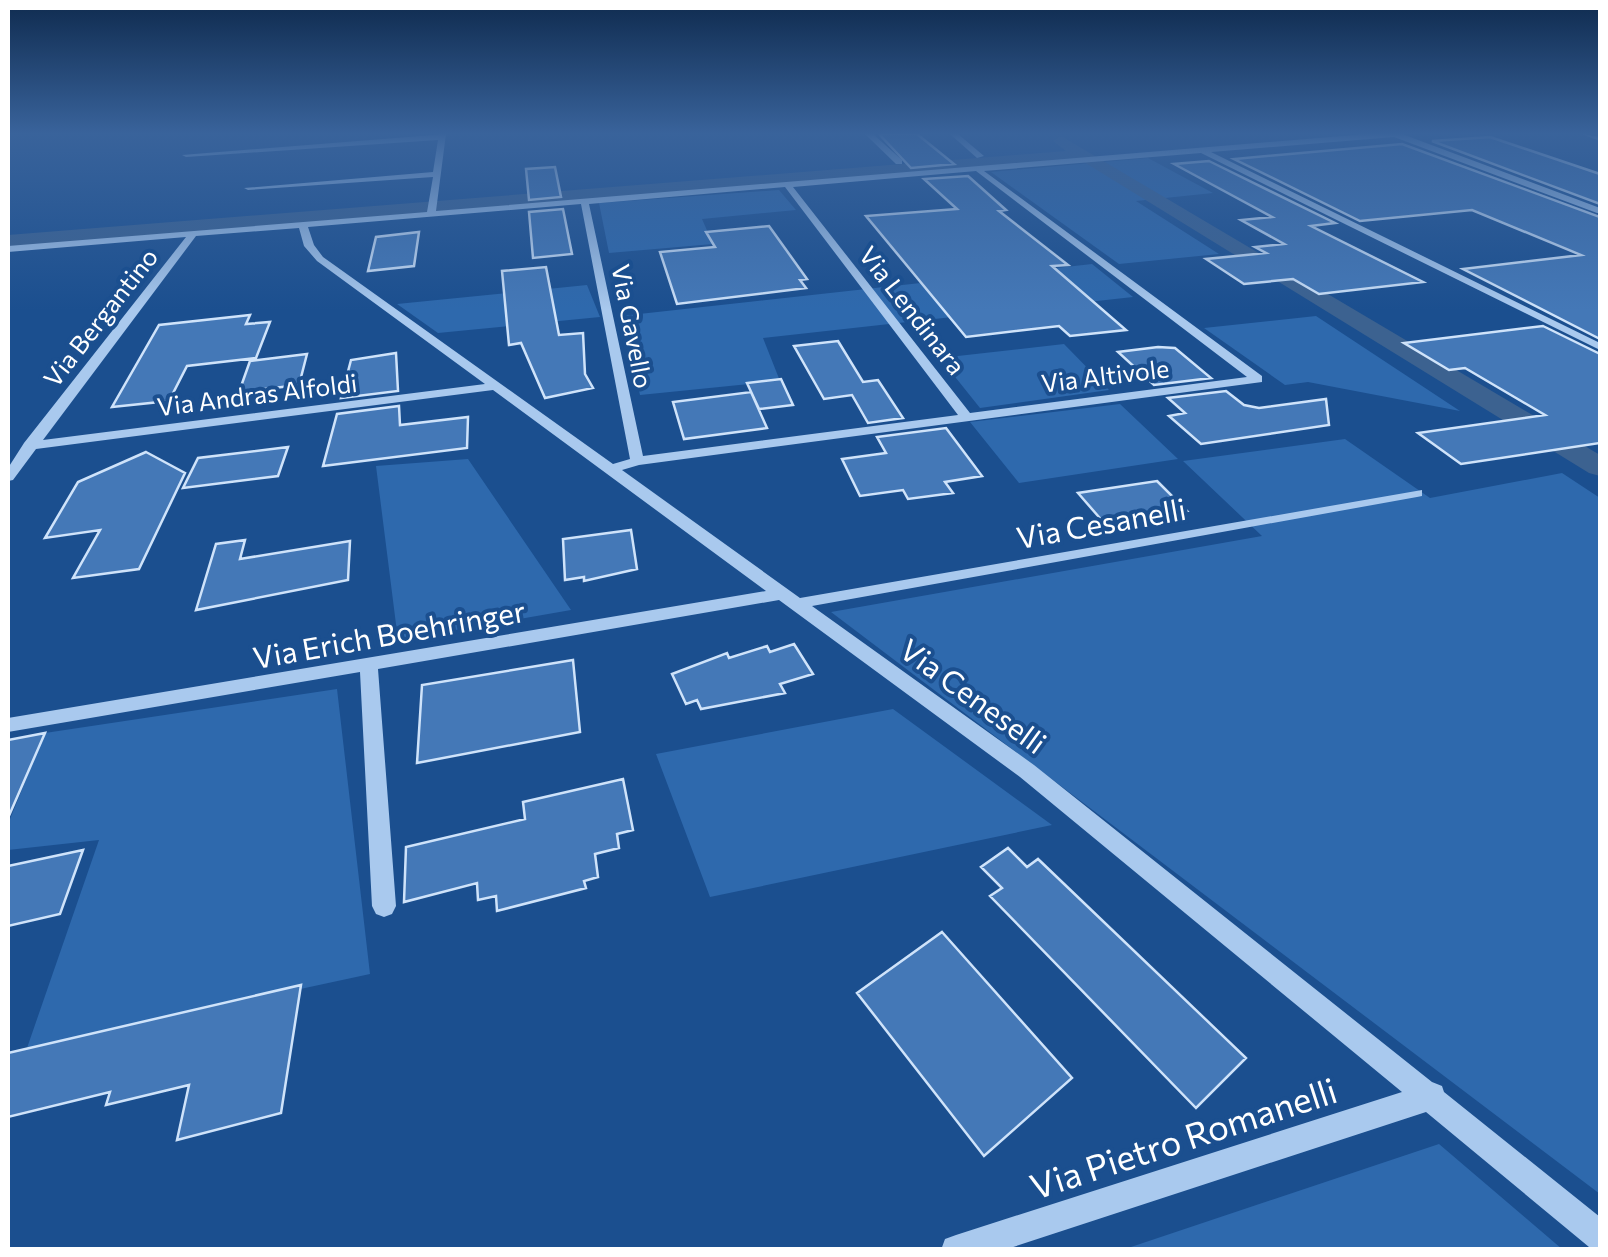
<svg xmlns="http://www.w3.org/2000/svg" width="1608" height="1257" viewBox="0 0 1608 1257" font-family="Commissioner,sans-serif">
<rect width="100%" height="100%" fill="#1b4f8f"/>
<path fill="#2e69ad" d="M 1148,158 L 1213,193 L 1136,201 L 1219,254 L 1119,264 L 991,172 Z
M 779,190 L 796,210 L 702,219 L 713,244 L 609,253 L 599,203 Z
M 1092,264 L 1133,297 L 763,338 L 780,381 L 640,395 L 621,316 Z
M 587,285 L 600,317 L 438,333 L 397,304 Z
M 1316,316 L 1460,411 L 1308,382 L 1285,385 L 1204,328 Z
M 1064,344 L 1109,390 L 980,408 L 940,358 Z
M 1120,404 L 1178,459 L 1019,483 L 970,422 Z
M 1345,439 L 1430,498 L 1562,473 L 1600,498 L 1600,1194 L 831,612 L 1262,536 L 1183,461 Z
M 468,459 L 571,610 L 398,640 L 376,466 Z
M 337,689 L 370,974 L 27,1048 L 99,840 L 8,850 L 8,824 L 45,733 Z
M 893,709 L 1052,825 L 710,897 L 656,754 Z
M 1439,1144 L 1562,1249 L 1125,1249 Z"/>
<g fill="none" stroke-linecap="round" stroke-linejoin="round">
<path fill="#3c6290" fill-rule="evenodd" d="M 1061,136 L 1600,455 L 1600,476 L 1589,473 L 1079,159 L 8,247 L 8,235 L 1066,151 L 1053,141 Z"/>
</g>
<path fill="#4478b7" stroke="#cfe3fa" stroke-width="2.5" d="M 879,134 L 917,134 L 954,164 L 911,168 Z
M 1490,137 L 1600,174 L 1600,204 L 1432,141 Z
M 1402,144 L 1600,217 L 1600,339 L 1463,269 L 1581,255 L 1472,210 L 1360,221 L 1234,159 Z
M 1209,161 L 1335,223 L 1311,226 L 1423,282 L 1319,294 L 1293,279 L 1244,284 L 1206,259 L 1266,253 L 1255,247 L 1284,244 L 1241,220 L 1272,217 L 1174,164 Z
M 555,167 L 561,197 L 529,200 L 526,169 Z
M 968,176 L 1006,210 L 999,211 L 1068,265 L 1052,266 L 1126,330 L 1070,336 L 1059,326 L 966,337 L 866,216 L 957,209 L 924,179 Z
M 563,209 L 572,254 L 533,258 L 529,212 Z
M 769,226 L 807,279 L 800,280 L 806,288 L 677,304 L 660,252 L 715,247 L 706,232 Z
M 419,232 L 414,266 L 368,271 L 376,237 Z
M 546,267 L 559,335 L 583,333 L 585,374 L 593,388 L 545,398 L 521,343 L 509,345 L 502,271 Z
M 250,315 L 246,324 L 270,322 L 256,358 L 187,366 L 169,401 L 112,407 L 159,325 Z
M 1543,326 L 1600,354 L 1600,443 L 1461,464 L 1418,433 L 1545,415 L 1465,368 L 1449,370 L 1404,343 Z
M 838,341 L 863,382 L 878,380 L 903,418 L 868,423 L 852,395 L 824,399 L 794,346 Z
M 1158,347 L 1175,348 L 1211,378 L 1154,385 L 1118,352 Z
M 396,353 L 398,391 L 341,398 L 351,360 Z
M 307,354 L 299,385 L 239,392 L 250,361 Z
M 781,379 L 793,405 L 759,409 L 747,383 Z
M 1226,391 L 1244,405 L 1259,408 L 1326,399 L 1329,425 L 1201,444 L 1169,416 L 1185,413 L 1168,398 Z
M 751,392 L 767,428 L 684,439 L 673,402 Z
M 399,406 L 400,425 L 468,417 L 467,448 L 323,466 L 337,414 Z
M 946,428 L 982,476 L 945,482 L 953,493 L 908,499 L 903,490 L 860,496 L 842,459 L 886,453 L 877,437 Z
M 288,447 L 278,476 L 183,488 L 198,458 Z
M 146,452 L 185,473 L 139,569 L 73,578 L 100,530 L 45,538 L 78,482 Z
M 1157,481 L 1187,511 L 1105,524 L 1078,493 Z
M 631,530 L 637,569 L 584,581 L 584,577 L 565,580 L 563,539 Z
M 245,540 L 240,559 L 350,541 L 348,580 L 196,610 L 216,544 Z
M 794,644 L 813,674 L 780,684 L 785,693 L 701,709 L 697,700 L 686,704 L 672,674 L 727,653 L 729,658 L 767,646 L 770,652 Z
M 573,660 L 580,732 L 417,763 L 422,685 Z
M 45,733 L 8,818 L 8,740 Z
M 623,779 L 633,830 L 617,834 L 619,848 L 595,854 L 598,877 L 584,881 L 586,888 L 497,911 L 496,896 L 478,900 L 477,883 L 404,902 L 406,847 L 525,819 L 523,802 Z
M 1008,848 L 1027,867 L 1038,859 L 1246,1058 L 1196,1108 L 990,896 L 1002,888 L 981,867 Z
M 83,850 L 60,914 L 8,926 L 8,866 Z
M 942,932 L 1072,1078 L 984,1156 L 857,993 Z
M 301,985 L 281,1113 L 177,1140 L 189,1085 L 106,1105 L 110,1092 L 8,1117 L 8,1053 Z"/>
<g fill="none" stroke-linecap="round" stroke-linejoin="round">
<path fill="#a9c9ee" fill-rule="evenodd" d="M 446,134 L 436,211 L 1367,134 L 1402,134 L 1600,208 L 1600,213 L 1597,213 L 1394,137 L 1211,152 L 1600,343 L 1600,350 L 1201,153 L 984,171 L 1262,376 L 1262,382 L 639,465 L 622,470 L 800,598 L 1422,490 L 1422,496 L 1417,497 L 812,606 L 1034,765 L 1432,1082 L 1442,1086 L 1444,1092 L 1600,1217 L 1600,1250 L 1589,1247 L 1426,1112 L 1004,1250 L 941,1250 L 945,1239 L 956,1235 L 1402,1092 L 1020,777 L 779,600 L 378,669 L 396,906 L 392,914 L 384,917 L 376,914 L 372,906 L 360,672 L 8,732 L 8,718 L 766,591 L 493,390 L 36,449 L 13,480 L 8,481 L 8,468 L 24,443 L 186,237 L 8,252 L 8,246 L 427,212 L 433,177 L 248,190 L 244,188 L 433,172 L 438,140 L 186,157 L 182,155 ZM 976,171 L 1247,377 L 970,413 L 793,187 ZM 785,187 L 958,415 L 643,456 L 589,204 ZM 581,204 L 630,459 L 613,464 L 323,257 L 314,245 L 308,227 ZM 299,228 L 304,246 L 317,261 L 485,384 L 43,440 L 196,236 Z
M 865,134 L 873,134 L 902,160 L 902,164 L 896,164 Z
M 950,134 L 958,134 L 984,156 L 977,158 Z
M 1583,134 L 1600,137 L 1600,141 L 1584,135 Z"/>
</g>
<linearGradient id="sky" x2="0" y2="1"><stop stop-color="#0f2b4f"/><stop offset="0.43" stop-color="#39639b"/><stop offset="1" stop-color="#39639b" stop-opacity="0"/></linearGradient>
<rect width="1608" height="310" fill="url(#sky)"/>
<g text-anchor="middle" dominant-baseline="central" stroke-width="8" stroke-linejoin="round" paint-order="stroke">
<g font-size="25" fill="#fff" stroke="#1b4f8f">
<text transform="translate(913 310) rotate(52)">Via Lendinara</text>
<text transform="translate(100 317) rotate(-52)">Via Bergantino</text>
<text transform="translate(633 326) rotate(79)">Via Gavello</text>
<text transform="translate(1105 375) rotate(-7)">Via Altivole</text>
<text transform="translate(257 394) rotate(-7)">Via Andras Alfoldi</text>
</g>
<g font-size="30" fill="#fff" stroke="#1b4f8f">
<text transform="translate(1101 522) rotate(-10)">Via Cesanelli</text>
<text transform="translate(389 633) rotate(-10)">Via Erich Boehringer</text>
<text transform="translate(974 695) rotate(36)">Via Ceneselli</text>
</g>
<g font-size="35" fill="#fff" stroke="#1b4f8f">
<text transform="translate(1183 1137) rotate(-18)">Via Pietro Romanelli</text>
</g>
</g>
<rect width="1608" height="1257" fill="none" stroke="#ffffff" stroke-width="20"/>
</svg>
